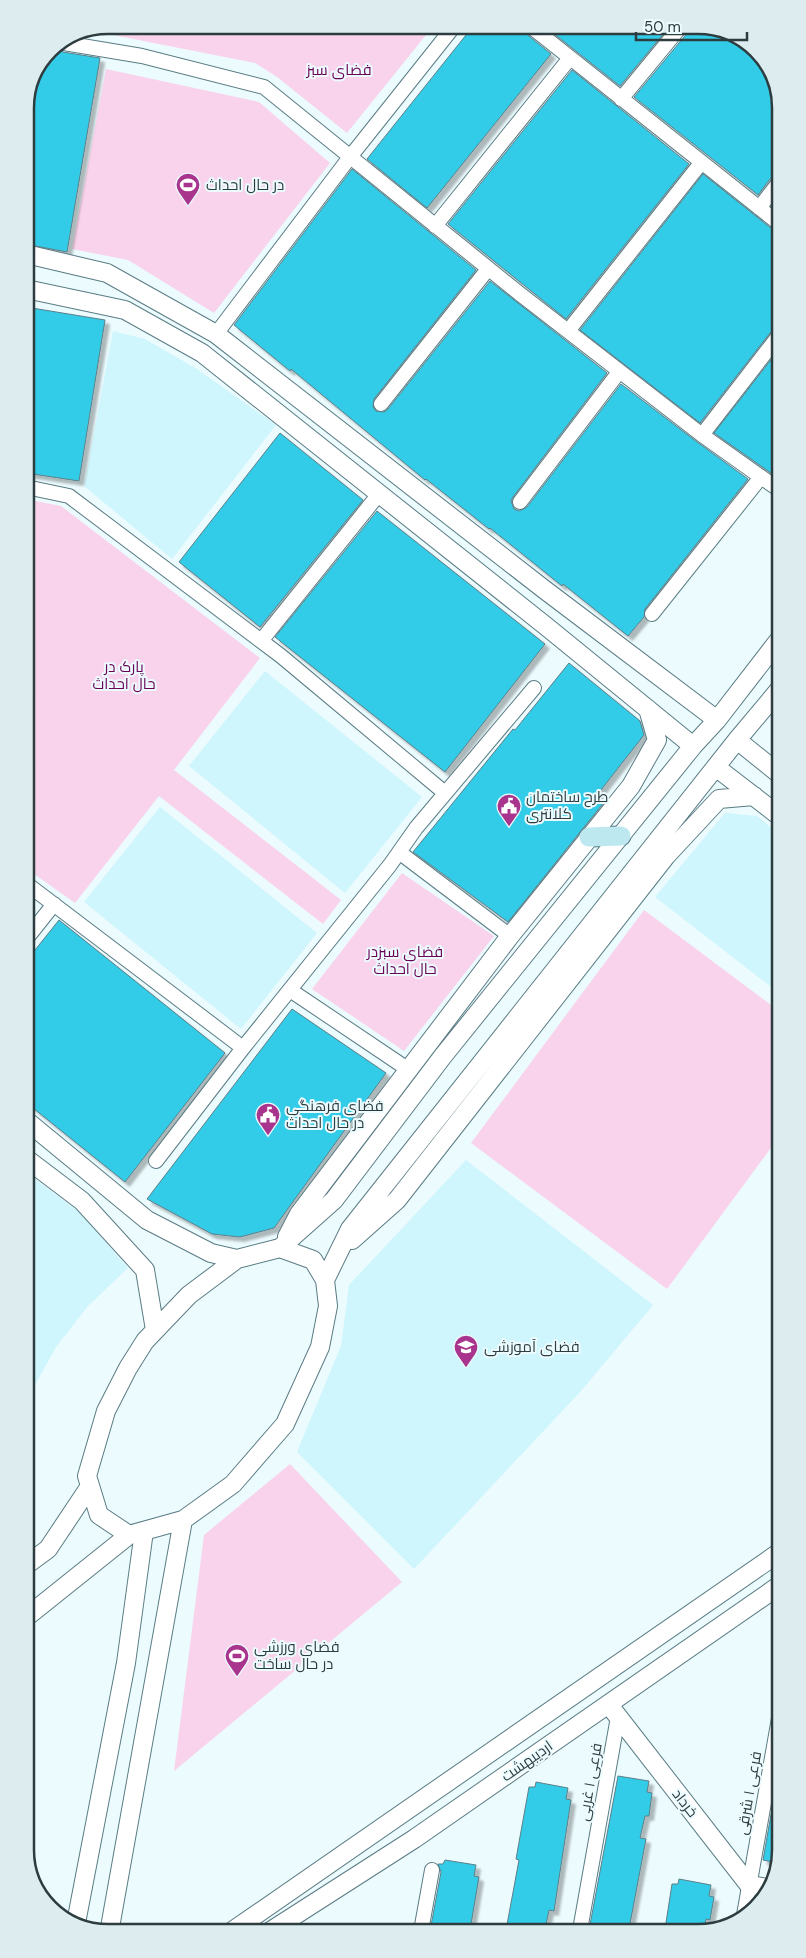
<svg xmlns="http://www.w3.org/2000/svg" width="806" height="1958" viewBox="0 0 806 1958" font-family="'DM Sans',Cairo,sans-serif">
<defs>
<filter id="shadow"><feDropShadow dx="4.5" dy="4.5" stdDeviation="1" flood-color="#0004"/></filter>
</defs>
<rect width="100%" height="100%" fill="#ecfbfe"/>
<path fill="#cff5fd" d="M 113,331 L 145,339 L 197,369 L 276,425 L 172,559 L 84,486 Z
M 265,671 L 422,797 L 345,893 L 189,766 Z
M 160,807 L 317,933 L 241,1029 L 84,902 Z
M 725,813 L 757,816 L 779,834 L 779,993 L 655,897 Z
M 466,1160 L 653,1305 L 581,1391 L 414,1569 L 297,1452 L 341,1346 L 349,1285 Z
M 28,1174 L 80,1213 L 128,1268 L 88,1306 L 56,1347 L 35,1385 L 28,1403 Z"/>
<path fill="#f9d3ec" d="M 108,25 L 434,25 L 347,133 L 277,77 L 255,63 L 93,31 Z
M 106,69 L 259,102 L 330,163 L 214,313 L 128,260 L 72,249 Z
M 26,499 L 61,506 L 260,658 L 174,770 L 341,900 L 323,924 L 159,796 L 75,903 L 27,869 Z
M 402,873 L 494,936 L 404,1051 L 312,989 Z
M 644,910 L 779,1011 L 779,1137 L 667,1289 L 471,1143 Z
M 290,1464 L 402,1582 L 174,1771 L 204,1535 Z"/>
<path fill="#32cce8" stroke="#5d7f87" filter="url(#shadow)" d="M 474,25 L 520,25 L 524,32 L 551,54 L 427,208 L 367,159 Z
M 543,25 L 668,25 L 670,26 L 620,86 Z
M 694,25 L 704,25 L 749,42 L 777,81 L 777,176 L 770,179 L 758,195 L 634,97 Z
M 53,47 L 63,52 L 100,58 L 67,252 L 25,244 L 25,102 L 49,49 Z
M 572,70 L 689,164 L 566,319 L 448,224 Z
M 352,169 L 476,270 L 374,399 L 373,407 L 376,411 L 384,412 L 388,409 L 490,281 L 607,373 L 513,497 L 511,501 L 514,509 L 519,511 L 527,507 L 621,384 L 697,442 L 748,479 L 645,609 L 644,617 L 628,636 L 563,584 L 562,586 L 490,528 L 489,529 L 426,479 L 425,480 L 291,369 L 290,371 L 234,325 Z
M 703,174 L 772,229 L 777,231 L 777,329 L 770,333 L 700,423 L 580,330 Z
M 26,307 L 105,320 L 79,481 L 26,473 Z
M 777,352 L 777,375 L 778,478 L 714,433 Z
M 280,433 L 363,500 L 260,627 L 179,562 Z
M 377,511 L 545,644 L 445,772 L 275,637 Z
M 569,663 L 640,721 L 644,735 L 597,795 L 605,801 L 508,922 L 413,852 L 513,729 L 515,730 Z
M 59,920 L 225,1053 L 125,1182 L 28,1104 L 27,960 Z
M 292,1009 L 386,1073 L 274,1228 L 240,1237 L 212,1234 L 147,1199 Z
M 781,1758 L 781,1851 L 777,1863 L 763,1860 Z
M 618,1776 L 649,1781 L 647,1792 L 652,1793 L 649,1816 L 645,1816 L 640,1838 L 646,1839 L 629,1929 L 589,1930 Z
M 536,1782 L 568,1788 L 566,1799 L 571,1800 L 554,1911 L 549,1910 L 545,1930 L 506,1930 L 519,1860 L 516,1859 L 529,1787 L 535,1787 Z
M 445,1860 L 476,1865 L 474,1876 L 479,1877 L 470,1930 L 430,1931 L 441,1872 L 438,1864 L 443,1864 Z
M 679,1879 L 711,1885 L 709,1896 L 714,1897 L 710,1920 L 706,1919 L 704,1929 L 665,1929 L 672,1884 L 678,1884 Z"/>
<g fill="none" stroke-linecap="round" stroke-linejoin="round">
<defs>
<path id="minor" d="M 529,25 L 777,222
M 64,43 L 142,56 L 264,87 L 520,294 L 702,435 L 778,489
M 621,99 L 682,25
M 759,208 L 777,185
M 435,226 L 570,58
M 568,331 L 701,163
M 216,334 L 350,157 L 455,25
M 381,404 L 488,269
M 702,435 L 777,338
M 26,487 L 69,496 L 281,656 L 445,793
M 520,502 L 619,372
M 652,614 L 761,477
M 261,641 L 379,494
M 399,852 L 510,936
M 27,884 L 243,1048
M 27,938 L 54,904
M 290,990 L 409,1070
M 156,1161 L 243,1048 L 390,865 L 416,828 L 534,688
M 744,1915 L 781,1707
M 580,1930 L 618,1717
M 421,1931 L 432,1870"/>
<path id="tertiary" d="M 26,254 L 107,273 L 216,334 L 545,590 L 717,720
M 26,289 L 125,310 L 202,353 L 547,627 L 693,746
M 737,740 L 778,773
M 717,768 L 778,815
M 28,1122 L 147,1220 L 211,1253 L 237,1259
M 28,1160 L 82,1201 L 145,1270 L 155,1330
M 287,1237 L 299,1214 L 510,936 L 631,786 L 657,740 L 648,709
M 352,1240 L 397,1200 L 666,856 L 719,799 L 754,796
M 280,1248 L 313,1260 L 325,1280 L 328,1306 L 320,1347 L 285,1424 L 233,1484 L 183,1520 L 129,1535 L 99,1515 L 87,1476 L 106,1411 L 128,1368 L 145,1341 L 189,1295 L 237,1259 Z
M 280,1248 L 334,1200 L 443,1056 L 693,746 L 717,720 L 778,641
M 325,1280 L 350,1229 L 737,740 L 778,691
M 29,1563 L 48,1549 L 90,1486
M 29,1615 L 129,1535
M 609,1705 L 749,1885 L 768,1888
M 76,1923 L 126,1663 L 144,1531
M 231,1932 L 780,1552
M 269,1932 L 414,1839 L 780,1585
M 109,1933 L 183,1520"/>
<path id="secondary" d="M 589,837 L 621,836"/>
</defs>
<use href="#minor" stroke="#5a7c84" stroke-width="16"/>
<use href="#tertiary" stroke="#5a7c84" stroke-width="20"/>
<use href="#secondary" stroke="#5a7c84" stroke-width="21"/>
<use href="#minor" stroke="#fff" stroke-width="14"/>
<use href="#tertiary" stroke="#fff" stroke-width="18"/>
<use href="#secondary" stroke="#bee8f0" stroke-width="19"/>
</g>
<defs>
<symbol id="stadium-pin" viewBox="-11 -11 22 30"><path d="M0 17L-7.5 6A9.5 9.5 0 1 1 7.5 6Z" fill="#a8348d" stroke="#ecfbfe"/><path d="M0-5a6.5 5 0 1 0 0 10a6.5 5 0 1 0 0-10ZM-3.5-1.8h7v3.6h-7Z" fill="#fff"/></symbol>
<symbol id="civic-pin" viewBox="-11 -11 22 30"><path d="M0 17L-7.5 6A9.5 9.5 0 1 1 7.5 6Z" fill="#a8348d" stroke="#ecfbfe"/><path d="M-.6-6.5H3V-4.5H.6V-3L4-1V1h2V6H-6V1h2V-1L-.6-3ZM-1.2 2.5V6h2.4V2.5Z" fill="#fff"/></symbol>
<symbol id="school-pin" viewBox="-11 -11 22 30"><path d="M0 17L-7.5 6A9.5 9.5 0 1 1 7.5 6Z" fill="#a8348d" stroke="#ecfbfe"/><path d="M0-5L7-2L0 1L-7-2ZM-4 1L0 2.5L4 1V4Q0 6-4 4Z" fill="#fff"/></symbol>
</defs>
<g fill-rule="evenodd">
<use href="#stadium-pin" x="174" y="171" width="28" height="38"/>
<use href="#civic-pin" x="495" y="792" width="28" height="38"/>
<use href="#civic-pin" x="254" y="1101" width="28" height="38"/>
<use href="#school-pin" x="452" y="1333" width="28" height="38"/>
<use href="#stadium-pin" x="223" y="1642" width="28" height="38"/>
</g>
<g text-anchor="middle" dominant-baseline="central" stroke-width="4" stroke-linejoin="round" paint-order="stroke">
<g font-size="15" fill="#6b0057" stroke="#ecfbfe">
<text x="339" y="70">فضای سبز</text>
<text x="124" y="667">پارک در<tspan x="124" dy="17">حال احداث</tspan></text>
<text x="405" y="952">فضای سبزدر<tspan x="405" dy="17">حال احداث</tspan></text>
</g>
<g font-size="15" fill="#2d3c3f" stroke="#ecfbfe" text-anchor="start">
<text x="206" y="185">در حال احداث</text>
<text x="526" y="797">طرح ساختمان<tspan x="526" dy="17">کلانتری</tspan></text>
<text x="286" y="1106">فضای فرهنگی<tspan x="286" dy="17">در حال احداث</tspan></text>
<text x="484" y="1347">فضای آموزشی</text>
<text x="254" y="1647">فضای ورزشی<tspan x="254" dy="17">در حال ساخت</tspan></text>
</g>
<g font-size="15" fill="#2d3c3f" stroke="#ecfbfe">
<text transform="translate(527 1761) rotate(-35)">اردیبهشت</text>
<text transform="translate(590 1782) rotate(-80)">فرعی ۱ غربی</text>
<text transform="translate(749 1793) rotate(-80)">فرعی ۱ شرقی</text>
<text transform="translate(685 1803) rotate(52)">خرداد</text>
</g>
</g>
<path d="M0 0H806V1958H0ZM108 34H698A74 74 0 0 1 772 108V1850A74 74 0 0 1 698 1924H108A74 74 0 0 1 34 1850V108A74 74 0 0 1 108 34Z" fill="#ddecef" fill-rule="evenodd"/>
<path fill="none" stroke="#2d3c3f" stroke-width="2.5" d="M108 34H698A74 74 0 0 1 772 108V1850A74 74 0 0 1 698 1924H108A74 74 0 0 1 34 1850V108A74 74 0 0 1 108 34Z"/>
<path d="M636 32v8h111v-8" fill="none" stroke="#2d3c3f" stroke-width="2.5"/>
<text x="644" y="32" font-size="15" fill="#2d3c3f" stroke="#ecfbfe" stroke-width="4" paint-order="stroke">50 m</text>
</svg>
